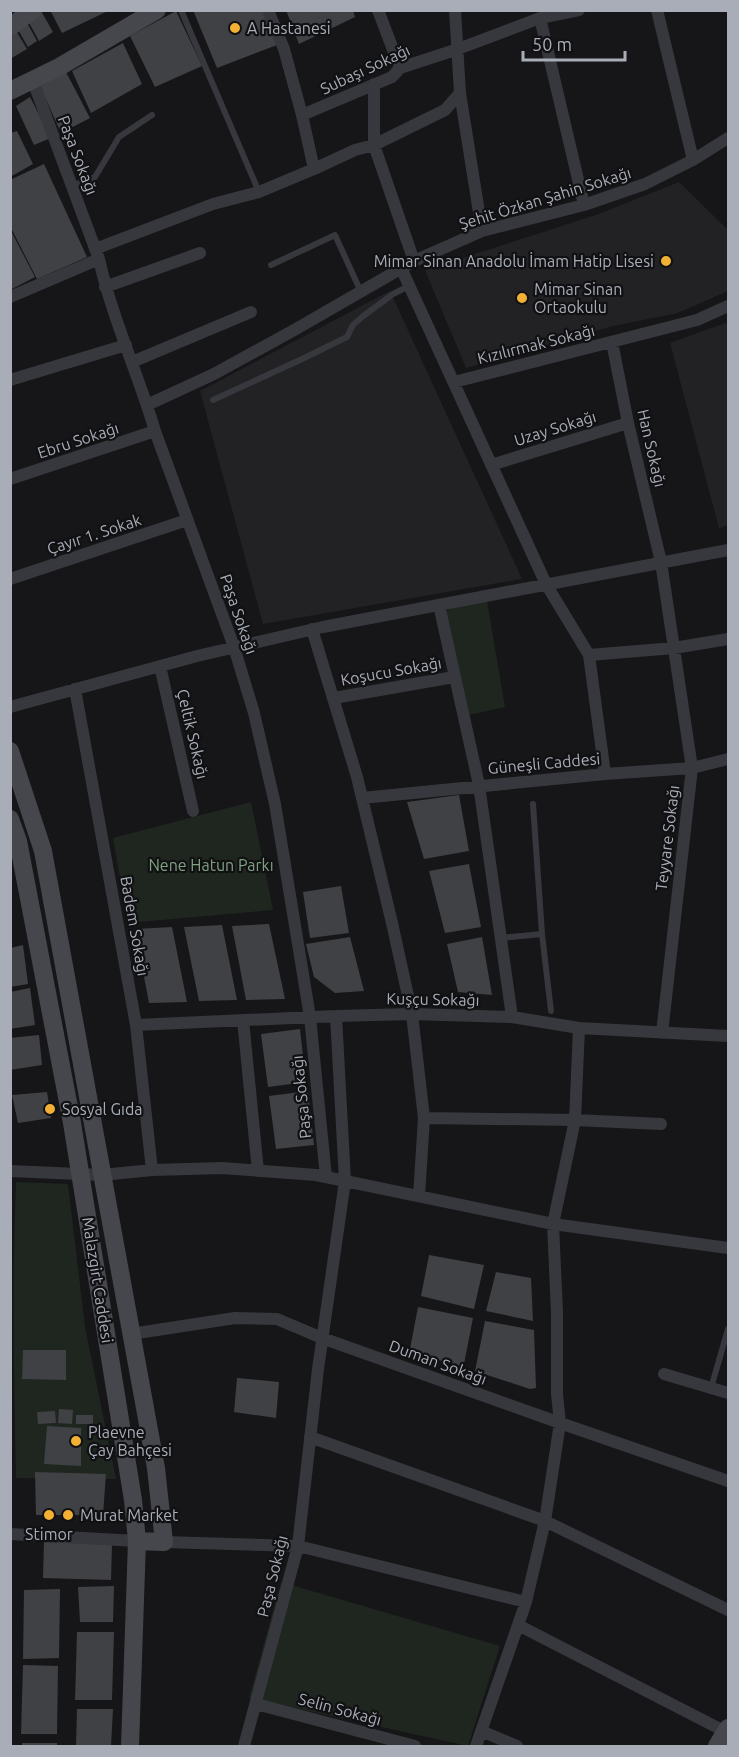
<svg xmlns="http://www.w3.org/2000/svg" width="739" height="1757" viewBox="0 0 739 1757" font-family="Ubuntu,sans-serif">
<rect width="100%" height="100%" fill="#161618"/>
<path fill="#222225" d="M 679,182 L 728,230 L 728,291 L 678,313 L 613,326 L 466,368 L 425,270 L 596,215 Z
M 390,291 L 522,579 L 263,624 L 200,391 Z
M 728,322 L 728,525 L 719,528 L 670,343 Z"/>
<path fill="#1e261f" d="M 487,601 L 505,707 L 469,715 L 446,612 L 451,608 Z
M 251,802 L 273,910 L 128,923 L 113,838 Z
M 16,1182 L 68,1184 L 85,1327 L 116,1479 L 16,1478 C 14,1379 12,1281 16,1182 Z
M 281,1582 L 500,1646 L 468,1746 L 249,1698 Z"/>
<path fill="#404145" d="M 50,10 L 110,10 L 62,33 Z
M 193,10 L 263,10 L 277,45 L 217,68 Z
M 286,10 L 353,10 L 355,17 L 299,44 Z
M 41,11 L 53,32 L 39,41 L 27,19 Z
M 176,11 L 202,66 L 155,87 L 130,36 Z
M 26,21 L 37,41 L 28,47 L 17,28 Z
M 15,29 L 27,49 L 10,59 L 10,32 Z
M 123,43 L 142,84 L 91,113 L 72,71 Z
M 66,72 L 90,118 L 61,133 L 40,86 Z
M 30,97 L 51,138 L 34,145 L 16,106 Z
M 17,131 L 33,164 L 10,177 L 10,133 Z
M 44,164 L 87,257 L 37,279 L 10,226 L 10,180 Z
M 10,229 L 35,277 L 10,290 Z
M 459,795 L 469,851 L 424,859 L 407,802 Z
M 469,864 L 481,927 L 445,933 L 429,871 Z
M 341,886 L 349,933 L 310,938 L 303,892 Z
M 269,924 L 285,999 L 246,1000 L 232,926 Z
M 222,925 L 237,1000 L 199,1001 L 184,927 Z
M 172,927 L 187,1002 L 149,1003 L 135,929 Z
M 350,937 L 364,991 L 335,993 L 314,977 L 306,944 Z
M 482,937 L 492,995 L 458,992 L 447,944 Z
M 23,945 L 28,984 L 10,987 L 10,948 Z
M 30,988 L 35,1025 L 10,1029 L 10,992 Z
M 300,1029 L 306,1082 L 268,1087 L 261,1034 Z
M 39,1035 L 42,1065 L 10,1070 L 10,1038 Z
M 308,1091 L 314,1145 L 276,1149 L 269,1096 Z
M 47,1092 L 51,1118 L 18,1123 L 12,1095 Z
M 429,1255 L 484,1265 L 474,1309 L 421,1296 Z
M 496,1272 L 531,1278 L 533,1321 L 486,1311 Z
M 418,1307 L 473,1318 L 463,1369 L 410,1349 Z
M 485,1321 L 534,1330 L 536,1388 L 530,1389 L 475,1371 Z
M 23,1350 L 66,1350 L 66,1380 L 22,1379 Z
M 237,1378 L 279,1382 L 276,1418 L 234,1412 Z
M 59,1409 L 73,1410 L 72,1424 L 58,1423 Z
M 55,1411 L 56,1423 L 38,1424 L 37,1412 Z
M 76,1415 L 93,1415 L 93,1424 L 76,1424 Z
M 47,1426 L 81,1428 L 81,1466 L 44,1464 Z
M 35,1472 L 106,1474 L 103,1515 L 36,1515 Z
M 44,1542 L 112,1544 L 111,1580 L 43,1578 Z
M 114,1586 L 113,1622 L 80,1622 L 78,1587 Z
M 60,1589 L 59,1658 L 23,1659 L 24,1590 Z
M 77,1632 L 114,1632 L 112,1700 L 75,1700 Z
M 23,1665 L 58,1666 L 57,1734 L 21,1734 Z
M 77,1709 L 113,1709 L 111,1746 L 76,1746 Z
M 22,1743 L 57,1743 L 57,1746 L 22,1746 Z"/>
<g fill="none" stroke-linecap="round" stroke-linejoin="round">
<path stroke="#37383d" stroke-width="6" d="M 181,10 L 259,192
M 72,186 L 95,177 L 119,137 L 152,115
M 271,265 L 335,235 L 361,292
M 213,400 L 300,360 L 347,337 L 353,325 L 362,317 L 393,294 L 409,286
M 533,804 L 542,934 L 551,1011
M 501,938 L 542,934
M 711,1388 L 728,1329"/>
<path stroke="#37383d" stroke-width="12" d="M 268,10 L 284,49 L 302,115 L 314,169
M 378,10 L 400,68
M 657,10 L 693,160
M 540,18 L 584,205
M 34,84 L 99,259 C 112,318 138,373 155,431 L 234,647 L 254,713 L 275,804 L 310,1017 L 326,1177
M 374,84 L 374,145 L 445,110 L 460,93 L 455,10
M 460,93 L 482,231
M 302,115 L 392,77 L 400,68 L 458,49 L 540,18 L 579,10
M 95,249 L 213,204 L 259,192 L 314,169 L 355,150 L 374,145 L 414,261
M 402,270 L 546,584 L 589,655 L 605,774
M 105,287 L 200,253
M 10,297 L 99,259
M 612,342 L 628,423 L 661,562 L 692,768 L 662,1033
M 132,362 L 251,312
M 10,380 L 126,345
M 454,382 L 697,320 L 728,306
M 147,405 L 214,374 L 296,329 L 414,261 L 482,231 L 584,205 L 645,184 L 693,160 L 728,138
M 491,465 L 628,423
M 10,479 L 155,431
M 10,579 L 187,520
M 439,605 L 479,785 L 512,1017
M 312,629 L 357,777 L 392,923 L 412,1014 L 424,1118 L 419,1196
M 589,655 L 674,648 L 728,639
M 160,666 L 193,811
M 75,689 L 136,1025 L 152,1170
M 334,698 L 454,677
M 10,707 L 197,656 L 323,627 L 728,550
M 362,798 L 605,774 L 692,768 L 728,759
M 243,1020 L 258,1171
M 136,1025 L 336,1016 L 412,1014 L 512,1017 L 579,1028 L 728,1036
M 424,1118 L 575,1120 L 661,1124
M 10,1171 L 102,1175 L 152,1170 L 222,1168 L 316,1175 L 553,1224 L 728,1248
M 131,1334 L 235,1318 L 277,1319 L 322,1338 L 560,1423 L 728,1481
M 664,1374 L 728,1393
M 310,1437 L 545,1521 L 728,1610
M 10,1534 L 137,1541
M 164,1542 L 298,1546 L 526,1602
M 518,1625 L 726,1732
M 256,1704 L 415,1746
M 481,1731 L 517,1746
M 244,1746 L 298,1546 L 318,1369 L 345,1181 L 336,1016
M 476,1746 L 526,1602 L 545,1521 L 560,1423 L 557,1394 L 557,1312 L 553,1224 L 575,1120 L 579,1028"/>
<path stroke="#45474d" stroke-width="18" d="M 10,27 L 33,10
M 10,91 L 59,67 L 157,10
M 10,751 L 43,851 L 156,1468 L 164,1542 L 137,1541
M 10,819 L 18,841 L 72,1123 L 133,1500 L 137,1541 L 130,1746
M 717,1746 L 728,1728"/>
</g>
<g fill="#f2b134" stroke="#111113" stroke-width="2">
<circle cx="235" cy="28" r="6"/>
<circle cx="666" cy="261" r="6"/>
<circle cx="522" cy="298" r="6"/>
<circle cx="50" cy="1109" r="6"/>
<circle cx="76" cy="1441" r="6"/>
<circle cx="49" cy="1515" r="6"/>
<circle cx="68" cy="1515" r="6"/>
</g>
<g text-anchor="middle" dominant-baseline="central" stroke-width="4.5" stroke-linejoin="round" paint-order="stroke">
<g font-size="16" fill="#a8adb8" stroke="#111113" text-anchor="start">
<text x="247" y="28">A Hastanesi</text>
<text x="654" y="261" text-anchor="end">Mimar Sinan Anadolu İmam Hatip Lisesi</text>
<text x="534" y="289">Mimar Sinan<tspan x="534" dy="18">Ortaokulu</tspan></text>
<text x="62" y="1109">Sosyal Gıda</text>
<text x="88" y="1432">Plaevne<tspan x="88" dy="18">Çay Bahçesi</tspan></text>
<text x="80" y="1515">Murat Market</text>
<text x="49" y="1534" text-anchor="middle">Stimor</text>
</g>
<g font-size="16" fill="#a8adb8" stroke="#111113">
<text transform="translate(365 69) rotate(-25)">Subaşı Sokağı</text>
<text transform="translate(78 155) rotate(69)">Paşa Sokağı</text>
<text transform="translate(545 198) rotate(-17)">Şehit Özkan Şahin Sokağı</text>
<text transform="translate(536 344) rotate(-14)">Kızılırmak Sokağı</text>
<text transform="translate(555 428) rotate(-17)">Uzay Sokağı</text>
<text transform="translate(78 440) rotate(-18)">Ebru Sokağı</text>
<text transform="translate(652 448) rotate(77)">Han Sokağı</text>
<text transform="translate(94 534) rotate(-18)">Çayır 1. Sokak</text>
<text transform="translate(239 614) rotate(71)">Paşa Sokağı</text>
<text transform="translate(391 671) rotate(-10)">Koşucu Sokağı</text>
<text transform="translate(193 734) rotate(77)">Çeltik Sokağı</text>
<text transform="translate(544 763) rotate(-5)">Güneşli Caddesi</text>
<text transform="translate(667 838) rotate(-83)">Teyyare Sokağı</text>
<text transform="translate(135 926) rotate(80)">Badem Sokağı</text>
<text transform="translate(433 999) rotate(1)">Kuşçu Sokağı</text>
<text transform="translate(301 1097) rotate(-96)">Paşa Sokağı</text>
<text transform="translate(98 1280) rotate(81)">Malazgirt Caddesi</text>
<text transform="translate(438 1362) rotate(20)">Duman Sokağı</text>
<text transform="translate(272 1576) rotate(-76)">Paşa Sokağı</text>
<text transform="translate(340 1709) rotate(15)">Selin Sokağı</text>
</g>
<g font-size="16" fill="#7fa381" stroke="#111113">
<text x="211" y="865">Nene Hatun Parkı</text>
</g>
</g>
<rect width="739" height="1757" fill="none" stroke="#a8adb8" stroke-width="24"/>
<path d="M523 51v9h102v-9" fill="none" stroke="#a8adb8" stroke-width="3"/>
<text x="532" y="51" font-size="18" fill="#a8adb8" stroke="#111113" stroke-width="4.5" paint-order="stroke">50 m</text>
</svg>
